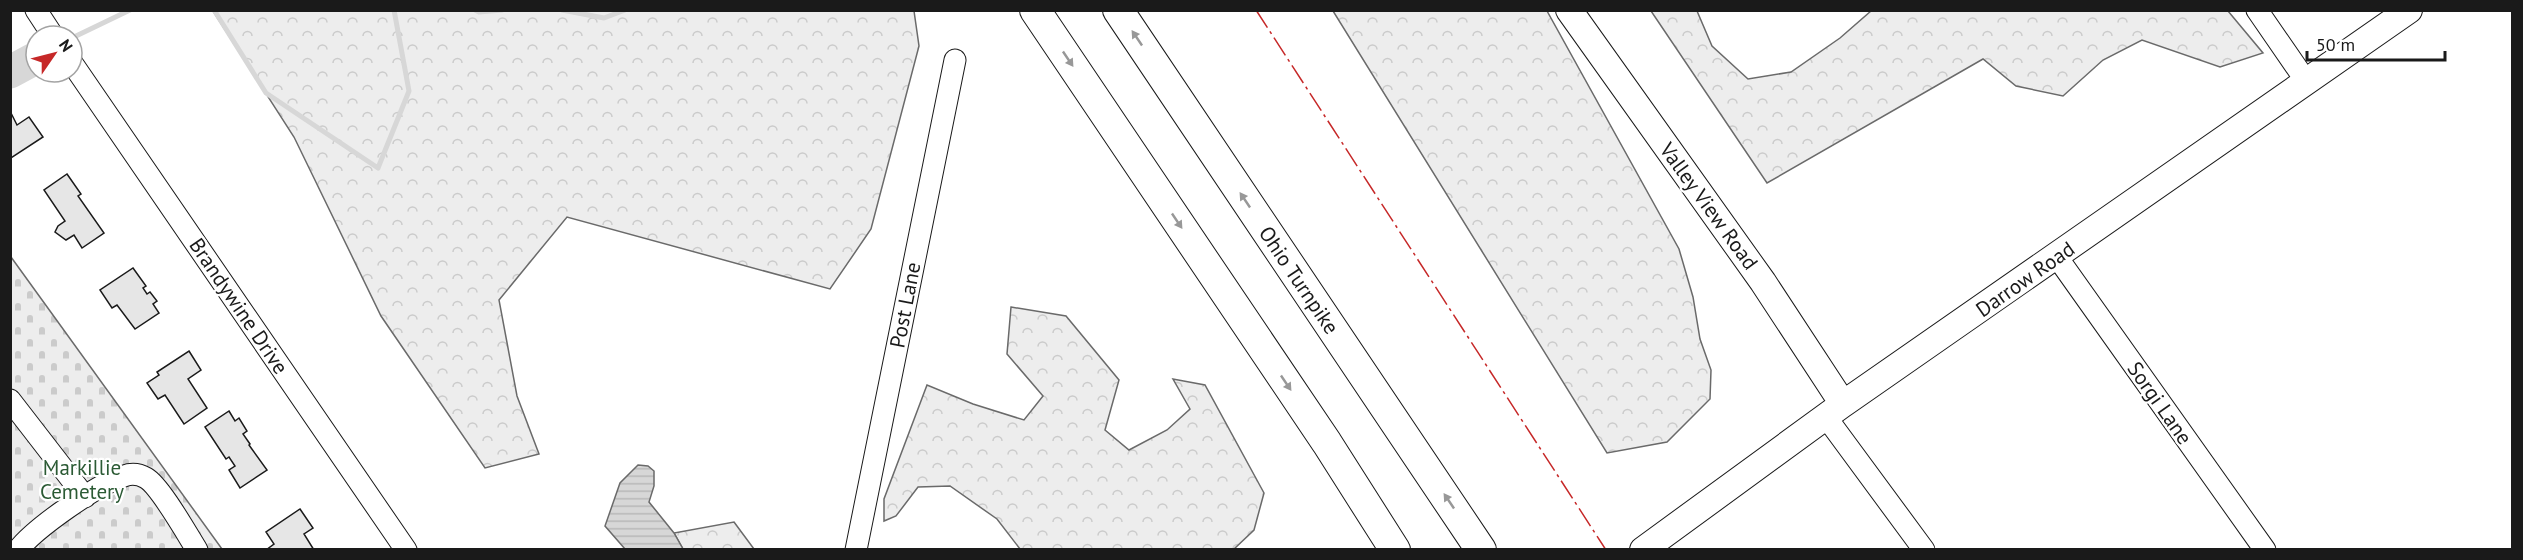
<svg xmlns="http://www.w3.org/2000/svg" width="2523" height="560" viewBox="0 0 2523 560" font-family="'PT Sans',sans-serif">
<defs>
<pattern id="forest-crowns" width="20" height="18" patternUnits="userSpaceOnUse" patternTransform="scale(1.5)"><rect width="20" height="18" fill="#ededed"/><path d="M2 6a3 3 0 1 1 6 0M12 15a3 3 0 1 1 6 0" fill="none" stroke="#cbcbcb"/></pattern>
<pattern id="cemetery-stones" width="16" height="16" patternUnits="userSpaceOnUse" patternTransform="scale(1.5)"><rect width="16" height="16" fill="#ededed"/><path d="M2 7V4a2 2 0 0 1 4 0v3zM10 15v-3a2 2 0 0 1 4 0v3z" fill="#cbcbcb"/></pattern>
<pattern id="water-rules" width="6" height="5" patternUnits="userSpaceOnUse" patternTransform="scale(1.5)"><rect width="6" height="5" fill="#d7d7d7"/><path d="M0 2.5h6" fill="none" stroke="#b8b8b8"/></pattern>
</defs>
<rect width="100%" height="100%" fill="#fff"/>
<path fill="url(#forest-crowns)" stroke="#6a6a6a" stroke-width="1.5" d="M 213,11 L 914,11 L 919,46 L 871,229 L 830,289 L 567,217 L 499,300 L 517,396 L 539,454 L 485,468 L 381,316 L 294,137 Z
M 1333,11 L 1547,11 L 1679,249 L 1693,297 L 1700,339 L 1711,370 L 1710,399 L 1667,442 L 1607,453 Z
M 1651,11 L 1697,11 L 1712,46 L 1748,79 L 1791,72 L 1840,38 L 1871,11 L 2228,11 L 2263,53 L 2220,67 L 2142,40 L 2103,60 L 2063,96 L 2016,86 L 1983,59 L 1767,183 Z
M 1011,307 L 1066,316 L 1119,380 L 1105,430 L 1129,450 L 1167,430 L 1190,409 L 1173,379 L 1205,385 L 1264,493 L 1254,530 L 1234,549 L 1020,549 L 997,519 L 950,486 L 918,487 L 896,516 L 884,521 L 884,499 L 927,385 L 973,404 L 1024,420 L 1043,396 L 1007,354 Z
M 734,522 L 754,549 L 683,549 L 674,533 Z"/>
<path fill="url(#cemetery-stones)" stroke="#6a6a6a" stroke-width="1.5" d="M 11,257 L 222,549 L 11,549 Z"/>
<path fill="url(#water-rules)" stroke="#6a6a6a" stroke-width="1.5" d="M 638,465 L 648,466 L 654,471 L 654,486 L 649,502 L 674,533 L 683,549 L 625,549 L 605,526 L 620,483 Z"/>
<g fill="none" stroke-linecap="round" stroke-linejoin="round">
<path stroke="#d7d7d7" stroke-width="5" d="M 214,10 L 266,93 L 378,168 L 409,91 L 394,10
M 475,10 L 479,12 L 502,10
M 562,10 L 604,18 L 625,10
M 76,36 L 130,10"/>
<path stroke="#d7d7d7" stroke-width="33" d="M 10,72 L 36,58"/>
</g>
<path fill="#e6e6e6" stroke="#1a1a1a" stroke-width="1.5" d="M 10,111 L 17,125 L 29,117 L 43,137 L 11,158 Z
M 67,174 L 81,194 L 78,196 L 104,233 L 82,248 L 74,235 L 66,240 L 55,232 L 58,226 L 65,221 L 44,190 Z
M 133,268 L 146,286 L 143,288 L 147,294 L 150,292 L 157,301 L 153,304 L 159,313 L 135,329 L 117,305 L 112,308 L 100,290 Z
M 189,351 L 201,370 L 188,379 L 207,408 L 184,424 L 165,395 L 158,399 L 147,383 L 159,375 L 157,372 Z
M 229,411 L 235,421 L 239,418 L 247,431 L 243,434 L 250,444 L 249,445 L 267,470 L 240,488 L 229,470 L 235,466 L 229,457 L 226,459 L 205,427 Z
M 300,509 L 313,528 L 304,534 L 314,550 L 266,550 L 274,544 L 266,532 Z"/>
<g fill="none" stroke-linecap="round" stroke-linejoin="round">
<defs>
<path id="minor" d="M 36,10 L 53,36
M 2257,10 L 2306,81
M 72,63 L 406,550
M 2057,257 L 2265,550
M 10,400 L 85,497
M 1826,417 L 1924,550
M 18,550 C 35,528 98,484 124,476 C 132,473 139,474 146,478 C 160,486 187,534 197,550
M 856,550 L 955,60"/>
<path id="major" d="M 1569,10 L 1763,282 L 1843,404
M 1643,550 L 1843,404 L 2409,10"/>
<path id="highway" d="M 1035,10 L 1327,443 L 1395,550
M 1118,10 L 1481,550"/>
</defs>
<use href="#minor" stroke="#1a1a1a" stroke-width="23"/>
<use href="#major" stroke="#1a1a1a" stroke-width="28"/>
<use href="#highway" stroke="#1a1a1a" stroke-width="32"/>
<use href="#minor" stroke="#fff" stroke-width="21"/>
<use href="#major" stroke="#fff" stroke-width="26"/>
<use href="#highway" stroke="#fff" stroke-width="30"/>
<path stroke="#c62828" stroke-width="1.5" stroke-dasharray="21 4.5 3 4.5" stroke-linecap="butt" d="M 1256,10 L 1606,550"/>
</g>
<defs><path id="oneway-solid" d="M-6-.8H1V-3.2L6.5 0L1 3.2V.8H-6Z" transform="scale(1.5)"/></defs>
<g fill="#989898">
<use href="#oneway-solid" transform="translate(1137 38) rotate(-124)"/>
<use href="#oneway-solid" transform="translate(1068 59) rotate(56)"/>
<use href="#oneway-solid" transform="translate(1245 200) rotate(-124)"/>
<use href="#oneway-solid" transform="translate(1177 221) rotate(56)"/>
<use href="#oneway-solid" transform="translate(1286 383) rotate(56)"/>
<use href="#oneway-solid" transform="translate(1449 501) rotate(-124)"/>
</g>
<g text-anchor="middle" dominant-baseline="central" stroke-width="4.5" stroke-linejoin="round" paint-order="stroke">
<g font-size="21" fill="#1a1a1a" stroke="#fff">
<text transform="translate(1709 206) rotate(54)">Valley View Road</text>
<text transform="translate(2025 279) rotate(-35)">Darrow Road</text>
<text transform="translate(1299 280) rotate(56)">Ohio Turnpike</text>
<text transform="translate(905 305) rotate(-79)">Post Lane</text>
<text transform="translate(239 306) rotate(56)">Brandywine Drive</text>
<text transform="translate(2160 403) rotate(55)">Sorgi Lane</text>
</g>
<g font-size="21" fill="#2b5a34" stroke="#fff">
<text x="82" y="467">Markillie<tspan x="82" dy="24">Cemetery</tspan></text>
</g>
</g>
<rect width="2523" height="560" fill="none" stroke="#1a1a1a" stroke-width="24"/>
<g transform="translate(54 54) rotate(55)"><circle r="28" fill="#ffffff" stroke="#a3a3a3" stroke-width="1.5"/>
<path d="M0-4.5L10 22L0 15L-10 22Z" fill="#c62828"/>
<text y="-9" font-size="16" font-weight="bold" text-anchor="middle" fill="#1a1a1a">N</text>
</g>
<path d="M2307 51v9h138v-9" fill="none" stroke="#1a1a1a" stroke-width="3"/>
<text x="2316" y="51" font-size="18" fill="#1a1a1a" stroke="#ffffff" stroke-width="4.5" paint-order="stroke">50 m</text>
</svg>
